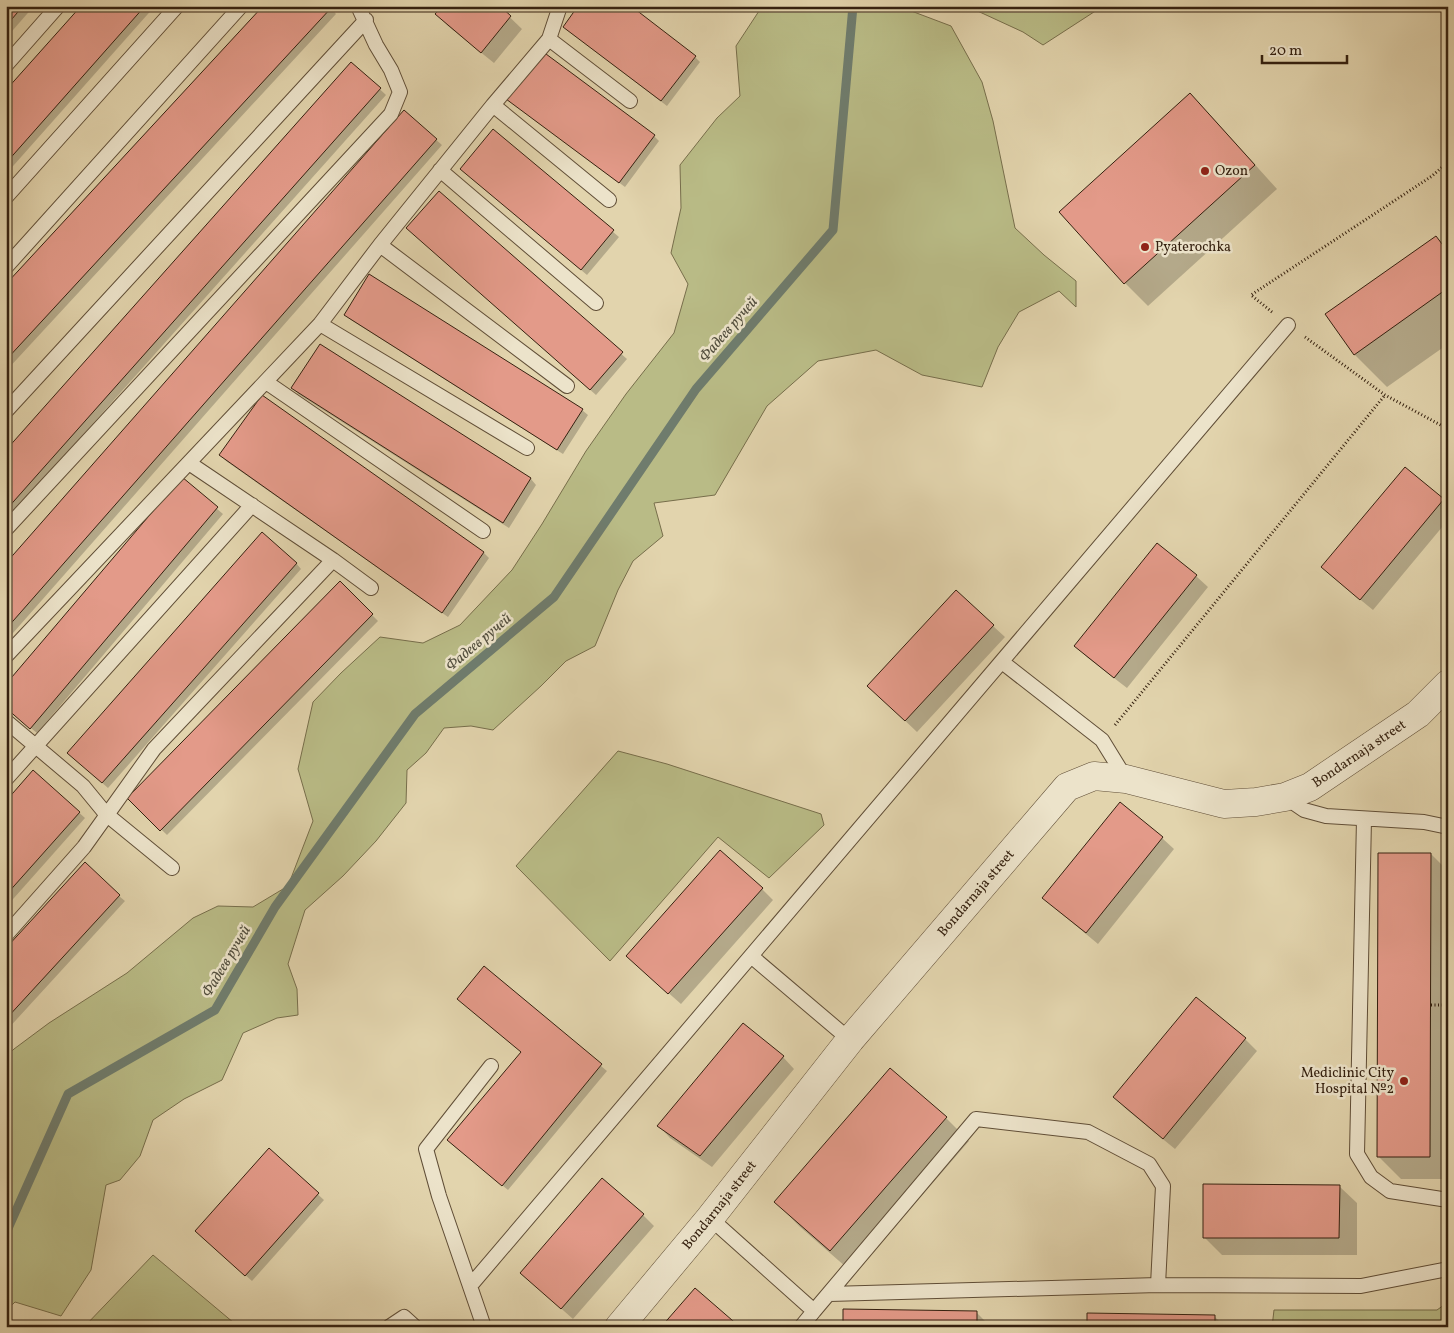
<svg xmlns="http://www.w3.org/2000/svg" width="1454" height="1333" viewBox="0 0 1454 1333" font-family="Vollkorn,serif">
<rect width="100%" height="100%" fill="#e2d4ad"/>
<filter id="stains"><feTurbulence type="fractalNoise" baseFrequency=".004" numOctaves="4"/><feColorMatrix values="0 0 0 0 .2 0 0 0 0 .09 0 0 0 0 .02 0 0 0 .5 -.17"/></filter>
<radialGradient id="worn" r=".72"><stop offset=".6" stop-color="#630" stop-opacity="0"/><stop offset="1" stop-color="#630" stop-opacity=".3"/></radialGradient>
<path fill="#b9bb86" stroke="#776e4b" d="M 764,6 L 898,6 L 951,26 L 982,82 L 993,121 L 1015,228 L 1044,255 L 1076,281 L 1076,307 L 1059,291 L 1019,312 L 998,347 L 982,387 L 922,375 L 876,350 L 818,361 L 767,406 L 715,495 L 654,503 L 663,536 L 633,561 L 618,590 L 595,646 L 566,661 L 541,686 L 493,730 L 471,726 L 444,728 L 426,753 L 407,770 L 406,803 L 376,841 L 343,876 L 305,910 L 288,964 L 297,989 L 298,1015 L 277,1018 L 243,1033 L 222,1080 L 184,1099 L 153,1120 L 140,1156 L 120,1180 L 106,1185 L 91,1270 L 61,1316 L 15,1302 L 6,1311 L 6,1057 L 14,1049 L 49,1023 L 127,973 L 193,918 L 218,906 L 253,907 L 288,886 L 313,821 L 298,769 L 313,702 L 341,673 L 380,637 L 423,643 L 460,625 L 512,570 L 542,524 L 586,451 L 626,394 L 674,333 L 688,284 L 671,253 L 681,208 L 680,165 L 717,118 L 740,96 L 736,46 L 759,11 Z
M 970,6 L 1098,6 L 1097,10 L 1043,45 L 1023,32 L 971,8 Z
M 618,751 L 667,764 L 821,814 L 824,825 L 769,878 L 718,837 L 610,961 L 516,866 Z
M 153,1255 L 234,1323 L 236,1327 L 84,1327 Z
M 1448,1302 L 1448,1327 L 1272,1327 L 1274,1310 L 1437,1310 Z"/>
<path fill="#0003" d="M 6,6 L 34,6 L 6,38 Z
M 82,6 L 155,6 L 6,174 L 6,92 Z
M 329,6 L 336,14 L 6,371 L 6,286 Z
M 498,6 L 522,29 L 494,63 L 448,26 L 437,14 Z
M 570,32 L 695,57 L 700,62 L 667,106 Z
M 352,63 L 386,95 L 6,521 L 6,452 Z
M 1190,95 L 1213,118 L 1277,189 L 1148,306 L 1125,283 Z
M 513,104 L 654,136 L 659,141 L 625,187 Z
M 404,112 L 442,145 L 6,641 L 6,565 Z
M 493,131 L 619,237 L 587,275 L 467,174 Z
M 439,192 L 627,359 L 596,395 L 413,234 Z
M 1436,237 L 1448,249 L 1448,344 L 1387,387 L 1354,354 Z
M 345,315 L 582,410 L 588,415 L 563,454 L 351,320 Z
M 320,345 L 531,479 L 536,485 L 509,528 L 298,394 L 293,388 Z
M 262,396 L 484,553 L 489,558 L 448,617 L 226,461 L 221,455 Z
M 182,479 L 223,514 L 37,733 L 6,708 Z
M 1443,500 L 1448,505 L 1448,520 L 1373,610 L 1335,579 L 1323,567 Z
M 296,563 L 301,569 L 108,788 L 74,758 Z
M 1196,576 L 1208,587 L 1127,688 L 1088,658 L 1076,646 Z
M 340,583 L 378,621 L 167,835 L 129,798 Z
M 993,626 L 1005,637 L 917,732 L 880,697 Z
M 34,772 L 85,818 L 6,907 L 6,803 Z
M 1162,838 L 1174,849 L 1098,944 L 1056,909 L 1044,898 Z
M 1431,854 L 1448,871 L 1448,1179 L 1401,1179 L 1378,1156 Z
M 762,889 L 773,900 L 681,1004 L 639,967 Z
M 119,896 L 125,901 L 6,1031 L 6,950 Z
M 484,968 L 607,1071 L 508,1190 L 454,1146 L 522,1053 Z
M 1245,1039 L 1257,1051 L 1175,1149 L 1126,1109 L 1115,1097 Z
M 783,1057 L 794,1069 L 712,1167 L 670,1138 L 659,1126 Z
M 946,1118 L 969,1141 L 854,1274 L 799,1226 L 776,1202 Z
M 269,1150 L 324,1200 L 252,1281 L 202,1237 Z
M 1339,1186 L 1357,1203 L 1357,1255 L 1222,1255 L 1204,1237 Z
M 643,1215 L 654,1226 L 573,1319 L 521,1273 Z
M 976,1312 L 991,1327 L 844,1327 Z
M 1214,1316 L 1225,1327 L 1088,1327 Z"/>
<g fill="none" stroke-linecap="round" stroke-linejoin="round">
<path stroke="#6f7c6d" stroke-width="9" d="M 6,1233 L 68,1094 L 215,1010 L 275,907 L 415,714 L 554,597 L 696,389 L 833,230 L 853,6"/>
</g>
<path fill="#e39a89" stroke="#352110" d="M 6,6 L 23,6 L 6,26 Z
M 81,6 L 145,6 L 6,163 L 6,90 Z
M 263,6 L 330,6 L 332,7 L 6,360 L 6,284 Z
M 442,6 L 500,6 L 511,16 L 481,53 L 435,14 Z
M 578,6 L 631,6 L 696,56 L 661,101 L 563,27 Z
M 542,51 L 655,135 L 619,183 L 506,99 Z
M 351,62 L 381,88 L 6,510 L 6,450 Z
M 1190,93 L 1255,165 L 1124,284 L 1059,212 Z
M 404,110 L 437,139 L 6,629 L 6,563 Z
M 493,129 L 614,230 L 581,270 L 460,169 Z
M 439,191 L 623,352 L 590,390 L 406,228 Z
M 1436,236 L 1448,252 L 1448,288 L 1354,355 L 1325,314 Z
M 369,274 L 583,409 L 557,450 L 344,315 Z
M 320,344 L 531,478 L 503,523 L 291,388 Z
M 262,395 L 484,552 L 442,613 L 219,455 Z
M 1405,467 L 1444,499 L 1360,600 L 1321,567 Z
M 182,477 L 218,507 L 30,729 L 6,708 L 6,684 Z
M 262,532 L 297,563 L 102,783 L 67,753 Z
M 1157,543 L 1197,575 L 1114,678 L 1074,646 Z
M 340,581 L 373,614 L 160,831 L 127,798 Z
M 956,590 L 994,625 L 905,721 L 867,686 Z
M 33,770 L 80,812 L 6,895 L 6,801 Z
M 1120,802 L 1163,837 L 1086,933 L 1042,898 Z
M 720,850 L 763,888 L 668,994 L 626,956 Z
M 1378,853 L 1431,853 L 1430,1157 L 1377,1157 Z
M 85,862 L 120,895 L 6,1019 L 6,948 Z
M 484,966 L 602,1064 L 502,1186 L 447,1140 L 521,1052 L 457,999 Z
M 1196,997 L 1246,1038 L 1163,1139 L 1113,1097 Z
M 743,1023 L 784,1056 L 700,1156 L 657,1126 Z
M 890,1068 L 947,1117 L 830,1251 L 774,1202 Z
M 269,1148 L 319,1193 L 245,1276 L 195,1231 Z
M 602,1178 L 644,1214 L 561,1309 L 520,1273 Z
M 1203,1184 L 1340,1185 L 1339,1238 L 1203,1238 Z
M 695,1288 L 740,1327 L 661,1327 Z
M 843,1309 L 977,1311 L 977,1327 L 843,1327 Z
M 1087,1313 L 1215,1315 L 1215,1327 L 1087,1327 Z"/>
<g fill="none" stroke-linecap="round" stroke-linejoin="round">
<defs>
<path id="lane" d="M 549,39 L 630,101
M 6,65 L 58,6
M 493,105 L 609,200
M 440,170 L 596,303
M 6,197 L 177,6
M 380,245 L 567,386
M 6,267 L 241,6
M 320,324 L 527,448
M 266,382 L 483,531
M 6,411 L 366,20
M 189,463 L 333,560 L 371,588
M 6,529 L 391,114 L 400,92 L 391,70 L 376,45 L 358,6
M 6,656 L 320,324 L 380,245 L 493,105 L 549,39 L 560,6
M 1002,662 L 1102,740 L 1126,779
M 6,721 L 83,786 L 106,814 L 172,868
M 6,779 L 252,505
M 1285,797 L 1304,810 L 1326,816 L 1424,822 L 1448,827
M 1364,819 L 1357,1154 L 1371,1177 L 1390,1191 L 1448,1200
M 6,935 L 84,847 L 154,749 L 333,560
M 751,956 L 850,1040
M 710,1218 L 814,1311 L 801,1327
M 470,1286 L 1288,325
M 829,1294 L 1158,1285 L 1361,1286 L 1448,1269
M 814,1311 L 976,1119 L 1088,1132 L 1149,1164 L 1163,1186 L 1158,1285
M 389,1327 L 404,1317 L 415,1327
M 484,1327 L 439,1196 L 426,1149 L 491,1066"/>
<g id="street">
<path id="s1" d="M 619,1327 L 710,1218 L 850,1040 L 1067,787 L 1094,776 L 1126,779 L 1224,804 L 1256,802 L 1285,797 L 1310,787 L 1418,714 L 1448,684"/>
</g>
</defs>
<use href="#lane" stroke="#604e37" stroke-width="16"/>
<use href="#street" stroke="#604e37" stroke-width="29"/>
<path stroke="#352110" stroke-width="3" stroke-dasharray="1 2.5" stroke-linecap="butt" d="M 1272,312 L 1251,295 L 1432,176 L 1448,162
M 1305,337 L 1385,395 L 1448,429
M 1115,725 L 1385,395
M 1431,1005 L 1448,1005"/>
<use href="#lane" stroke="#ece3ca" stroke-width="14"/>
<use href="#street" stroke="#ece3ca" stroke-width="28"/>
</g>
<g fill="#8f2418" stroke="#ece3ca" stroke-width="2">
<circle cx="1205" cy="171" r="5"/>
<circle cx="1145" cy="247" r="5"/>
<circle cx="1404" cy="1081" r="5"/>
</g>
<g text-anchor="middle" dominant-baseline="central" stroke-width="5" stroke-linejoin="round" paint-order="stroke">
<g font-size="14" fill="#352110" stroke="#ece3ca" text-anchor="start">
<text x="1215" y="171">Ozon</text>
<text x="1155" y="247">Pyaterochka</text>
<text x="1394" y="1073" text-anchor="end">Mediclinic City<tspan x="1394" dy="16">Hospital №2</tspan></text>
</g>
<g font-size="14" fill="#352110" stroke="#ece3ca">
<text stroke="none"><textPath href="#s1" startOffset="1012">Bondarnaja street</textPath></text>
<text stroke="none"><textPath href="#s1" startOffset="562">Bondarnaja street</textPath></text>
<text stroke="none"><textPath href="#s1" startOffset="158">Bondarnaja street</textPath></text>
</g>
<g font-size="15" font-style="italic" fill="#524e3e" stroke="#ece3ca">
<text transform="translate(729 330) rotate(-49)">Фадеев ручей</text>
<text transform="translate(479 643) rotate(-40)">Фадеев ручей</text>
<text transform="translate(227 962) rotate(-59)">Фадеев ручей</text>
</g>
</g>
<rect width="1454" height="1333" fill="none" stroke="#e2d4ad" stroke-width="25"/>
<rect x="8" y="8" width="1439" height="1318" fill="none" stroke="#352110" stroke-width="2.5"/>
<rect x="12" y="12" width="1429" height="1308" fill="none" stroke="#352110"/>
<path d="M1262 55v8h85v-8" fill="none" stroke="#352110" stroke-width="2.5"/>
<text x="1269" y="55" font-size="15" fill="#352110" stroke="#ece3ca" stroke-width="4" paint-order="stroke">20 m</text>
<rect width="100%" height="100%" filter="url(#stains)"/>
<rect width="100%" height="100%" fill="url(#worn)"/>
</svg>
